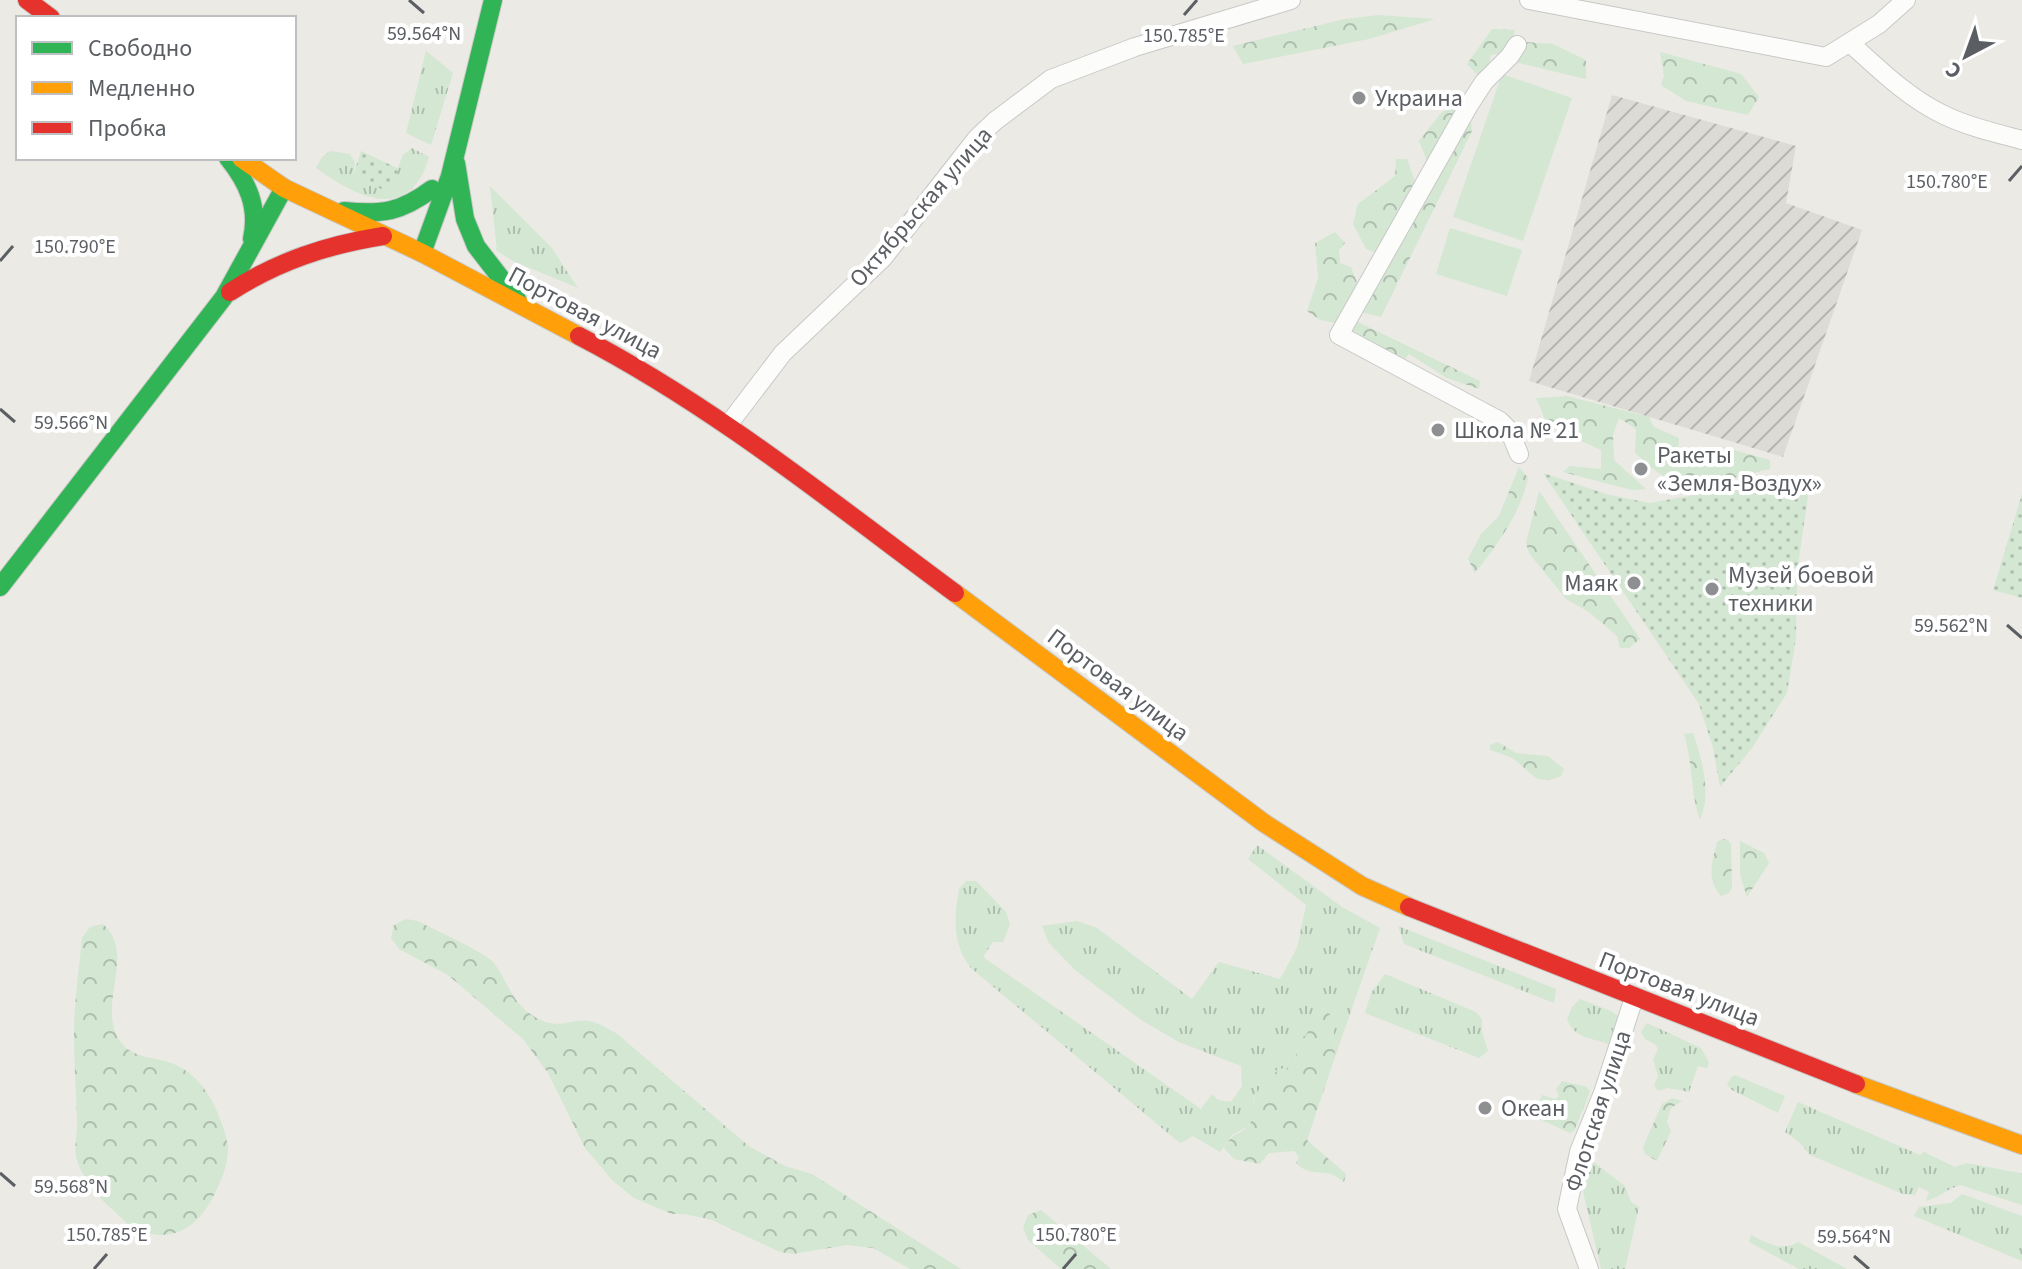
<svg xmlns="http://www.w3.org/2000/svg" width="2022" height="1269" viewBox="0 0 2022 1269" font-family="'Source Sans 3',sans-serif">
<defs>
<pattern id="industrial-furrows" width="10" height="10" patternUnits="userSpaceOnUse" patternTransform="scale(2)"><rect width="10" height="10" fill="#dcdbd6"/><path d="M-1 1l2-2M0 10L10 0M9 11l2-2" fill="none" stroke="#b5b5b1"/></pattern>
<pattern id="grass-tufts" width="24" height="20" patternUnits="userSpaceOnUse" patternTransform="scale(2)"><rect width="24" height="20" fill="#d3e7d2"/><path d="M3 7l-1-3M5 7V3M7 7l1-3M15 17l-1-3M17 17v-4M19 17l1-3" fill="none" stroke="#aebeae"/></pattern>
<pattern id="forest-crowns" width="20" height="18" patternUnits="userSpaceOnUse" patternTransform="scale(2)"><rect width="20" height="18" fill="#d3e7d2"/><path d="M2 6a3 3 0 1 1 6 0M12 15a3 3 0 1 1 6 0" fill="none" stroke="#aebeae"/></pattern>
<pattern id="park-dots" width="8" height="8" patternUnits="userSpaceOnUse" patternTransform="scale(2)"><rect width="8" height="8" fill="#d3e7d2"/><path d="M2 2h.1M6 6h.1" fill="none" stroke="#aebeae" stroke-width="1.8" stroke-linecap="round"/></pattern>
</defs>
<rect width="100%" height="100%" fill="#ebeae5"/>
<path fill="url(#industrial-furrows)" d="M 1612,95 L 1796,146 L 1786,203 L 1862,230 L 1783,457 L 1529,381 Z"/>
<path fill="url(#grass-tufts)" d="M 426,51 L 453,73 L 431,145 L 406,133 Z
M 412,148 L 429,157 C 409,224 358,198 316,168 L 322,157 L 330,151 L 350,154 L 355,163 L 353,176 L 388,192 L 403,155 Z
M 490,186 L 551,247 L 578,288 L 513,261 L 497,251 Z
M 1257,845 L 1342,907 L 1380,928 L 1335,1057 L 1333,1018 L 1324,1008 L 1305,1036 L 1294,1040 L 1297,1049 L 1295,1063 L 1287,1070 L 1279,1068 L 1261,1087 L 1253,1099 L 1254,1115 L 1248,1126 L 1232,1135 L 1220,1152 L 1193,1136 L 1181,1143 L 1175,1139 L 971,968 C 952,944 954,918 959,889 L 966,881 L 976,881 L 1006,912 L 1010,924 L 1003,942 L 993,942 L 983,957 L 1201,1109 L 1212,1094 L 1218,1100 L 1231,1102 L 1242,1086 L 1241,1066 L 1179,1042 L 1141,1020 L 1075,970 L 1049,943 L 1042,926 L 1077,921 L 1097,928 L 1192,999 L 1219,962 L 1280,979 L 1297,948 L 1306,905 L 1248,859 Z
M 1398,926 L 1556,989 L 1554,1003 L 1404,944 Z
M 1385,974 L 1476,1012 L 1482,1019 L 1482,1031 L 1488,1051 L 1479,1058 L 1365,1013 L 1371,993 Z
M 1580,999 L 1613,1012 L 1622,1019 L 1611,1045 C 1592,1037 1575,1040 1567,1019 L 1572,1007 Z
M 1647,1023 L 1701,1048 L 1709,1062 L 1707,1068 L 1698,1066 L 1689,1092 L 1668,1088 L 1658,1091 L 1654,1085 L 1658,1076 L 1653,1059 L 1658,1050 L 1656,1045 L 1645,1039 L 1641,1032 Z
M 1735,1075 L 1785,1096 L 1778,1113 L 1732,1090 L 1727,1085 L 1731,1077 Z
M 1798,1102 L 1920,1155 L 1924,1152 L 1955,1167 L 1966,1163 L 2020,1173 L 2022,1174 L 2022,1205 L 1960,1185 C 1947,1189 1938,1198 1926,1201 L 1929,1192 L 1919,1187 L 1915,1195 L 1903,1194 L 1810,1155 L 1799,1142 L 1785,1132 Z
M 1591,1160 L 1625,1186 L 1631,1202 L 1639,1207 L 1625,1269 L 1601,1269 L 1584,1196 L 1582,1177 Z
M 1962,1194 L 2022,1216 L 2022,1261 L 1914,1216 L 1919,1207 L 1951,1203 Z
M 1751,1235 C 1767,1243 1782,1252 1798,1242 L 1847,1269 L 1799,1269 L 1749,1242 Z"/>
<path fill="url(#forest-crowns)" d="M 1378,15 L 1435,19 L 1369,39 L 1243,64 L 1233,46 L 1345,19 Z
M 1492,29 L 1515,30 L 1509,52 L 1491,55 L 1488,69 L 1479,76 L 1467,64 Z
M 1525,42 L 1553,44 L 1586,60 L 1586,79 L 1515,62 Z
M 1660,52 L 1741,74 L 1759,97 L 1748,115 L 1686,101 L 1661,85 L 1664,76 Z
M 1459,103 L 1429,166 L 1419,141 L 1441,113 Z
M 1467,123 L 1471,123 L 1472,131 L 1381,317 L 1361,312 Z
M 1396,159 L 1407,159 L 1415,182 L 1412,195 L 1374,252 L 1366,249 L 1353,224 L 1358,204 L 1395,176 Z
M 1335,232 L 1345,243 L 1339,250 L 1340,263 L 1351,267 L 1360,290 L 1336,323 L 1320,320 L 1307,311 L 1318,278 L 1315,243 Z
M 1358,322 L 1480,381 L 1479,389 L 1447,378 L 1409,354 L 1402,362 L 1372,348 L 1351,330 Z
M 1567,396 L 1649,417 L 1654,427 L 1679,438 L 1678,457 L 1693,465 L 1723,447 L 1770,460 L 1770,469 C 1747,474 1705,488 1682,483 C 1663,480 1649,465 1635,453 L 1636,429 L 1619,418 L 1613,435 L 1614,460 L 1646,489 L 1632,490 L 1563,472 L 1570,466 L 1601,469 L 1601,450 L 1548,426 L 1536,398 Z
M 1519,467 L 1528,478 C 1520,514 1498,544 1475,573 L 1468,559 L 1481,534 L 1499,516 Z
M 1539,491 L 1640,639 L 1629,648 L 1620,648 L 1617,636 L 1589,612 L 1566,599 L 1529,553 L 1526,543 Z
M 1693,733 C 1702,761 1712,792 1700,820 C 1690,793 1693,762 1684,734 Z
M 1498,742 L 1516,753 L 1548,756 L 1564,769 L 1561,776 C 1536,786 1534,775 1515,760 C 1508,755 1498,753 1490,750 L 1490,745 Z
M 1722,839 L 1728,840 L 1731,844 L 1732,888 L 1729,893 L 1721,896 C 1706,879 1712,862 1717,842 Z
M 1740,841 L 1764,853 L 1769,863 L 1747,897 L 1740,875 Z
M 406,919 L 418,921 C 434,930 485,952 494,963 C 508,982 512,1004 535,1017 C 560,1031 565,1019 588,1021 C 598,1022 608,1029 616,1033 L 750,1147 L 785,1166 L 812,1174 L 961,1269 L 910,1269 L 873,1248 L 847,1245 L 793,1254 L 780,1252 L 712,1220 L 685,1214 L 672,1214 L 634,1198 L 612,1180 L 585,1148 L 548,1073 L 523,1039 L 448,975 L 399,949 L 391,938 L 394,925 Z
M 103,924 C 136,953 98,1003 118,1038 C 131,1061 155,1055 176,1065 C 193,1073 205,1087 213,1103 C 219,1116 227,1134 228,1149 C 228,1165 221,1181 214,1195 C 198,1227 173,1245 136,1229 C 128,1226 120,1216 113,1210 C 98,1197 80,1176 76,1156 C 74,1145 78,1131 77,1119 C 76,1091 74,1063 74,1035 C 74,1003 79,970 82,938 L 90,927 Z
M 1324,1008 L 1333,1018 L 1335,1057 L 1307,1140 L 1346,1174 L 1344,1182 C 1340,1179 1336,1176 1331,1174 C 1317,1171 1308,1175 1296,1163 L 1299,1157 L 1294,1151 L 1269,1153 L 1260,1164 L 1234,1159 L 1224,1148 C 1233,1132 1236,1137 1247,1127 C 1256,1119 1251,1107 1255,1097 C 1259,1085 1272,1078 1279,1068 L 1287,1070 L 1295,1063 L 1297,1049 L 1294,1040 L 1305,1036 Z
M 1562,1081 L 1587,1087 L 1590,1092 L 1574,1131 L 1570,1133 L 1535,1117 L 1542,1095 L 1555,1099 L 1559,1096 L 1556,1089 Z
M 1672,1098 L 1682,1101 L 1671,1108 L 1667,1122 L 1671,1131 L 1657,1161 L 1645,1154 L 1643,1147 L 1662,1104 Z
M 1041,1210 L 1111,1269 L 1061,1269 L 1028,1240 L 1023,1227 L 1028,1215 Z"/>
<path fill="url(#park-dots)" d="M 361,151 L 399,169 L 388,192 L 353,176 Z
M 1543,473 L 1606,494 L 1649,503 L 1811,475 L 1797,572 L 1796,638 L 1787,693 L 1752,748 L 1720,787 L 1713,748 L 1699,704 Z
M 2022,494 L 2022,598 L 1993,590 Z"/>
<path fill="#d3e7d2" d="M 1502,74 L 1572,98 L 1523,241 L 1453,217 Z
M 1450,228 L 1522,250 L 1507,296 L 1436,274 Z"/>
<g fill="none" stroke-linecap="round" stroke-linejoin="round">
<defs>
<path id="street" d="M 1529,0 L 1826,57 L 1879,24 L 1906,0
M 1850,43 C 1879,69 1908,98 1944,115 C 1969,127 1996,133 2022,140
M 1517,45 L 1510,56 L 1484,82 L 1469,105 L 1339,335 L 1500,421 L 1509,430 L 1519,454
M 728,425 L 783,353 L 883,258 L 977,138 L 995,121 L 1051,79 L 1135,47 L 1291,0
M 1589,1269 L 1567,1209 L 1579,1152 L 1603,1093 L 1634,998"/>
<path id="fast" d="M 228,158 C 248,183 259,207 252,239
M 456,163 L 465,219 L 476,246 L 517,299
M 344,211 C 382,215 401,212 432,189
M 422,253 L 450,176 L 493,0
M 0,587 L 224,297 L 284,188"/>
<path id="slow" d="M 241,158 L 284,188 L 422,253 L 579,336
M 955,593 L 1264,823 L 1362,886 L 1409,907
M 1856,1084 L 2022,1145"/>
<path id="jam" d="M 27,0 L 51,18
M 230,292 C 278,261 327,245 383,236
M 579,336 C 714,406 833,503 955,593
M 1409,907 L 1856,1084"/>
</defs>
<use href="#street" stroke="#c8c8c7" stroke-width="20"/>
<use href="#fast" stroke="#c7c7c5" stroke-width="20"/>
<use href="#slow" stroke="#c7c7c5" stroke-width="20"/>
<use href="#jam" stroke="#c7c7c5" stroke-width="20"/>
<use href="#street" stroke="#fcfcfb" stroke-width="18"/>
<use href="#fast" stroke="#30b455" stroke-width="18"/>
<use href="#slow" stroke="#ff9f0a" stroke-width="18"/>
<use href="#jam" stroke="#e5322d" stroke-width="18"/>
</g>
<path fill="none" stroke="#5b5e63" stroke-width="3" d="M 409,0 L 424,13M 1184,15 L 1197,0M 2009,181 L 2022,166M 0,261 L 13,246M 0,409 L 15,422M 2007,625 L 2022,638M 0,1173 L 15,1186M 1854,1256 L 1869,1269M 94,1269 L 107,1254M 1063,1269 L 1076,1254"/>
<g fill="#8d8f90" stroke="#fff" stroke-width="3">
<circle cx="1359" cy="98" r="8"/>
<circle cx="1438" cy="430" r="8"/>
<circle cx="1641" cy="469" r="8"/>
<circle cx="1634" cy="583" r="8"/>
<circle cx="1712" cy="589" r="8"/>
<circle cx="1485" cy="1108" r="8"/>
</g>
<g text-anchor="middle" dominant-baseline="central" stroke-width="8" stroke-linejoin="round" paint-order="stroke">
<g font-size="24" fill="#5b5e63" stroke="#fff" text-anchor="start">
<text x="1375" y="98">Украина</text>
<text x="1454" y="430">Школа № 21</text>
<text x="1657" y="455">Ракеты<tspan x="1657" dy="28">«Земля-Воздух»</tspan></text>
<text x="1728" y="575">Музей боевой<tspan x="1728" dy="28">техники</tspan></text>
<text x="1618" y="583" text-anchor="end">Маяк</text>
<text x="1501" y="1108">Океан</text>
</g>
<g font-size="24" fill="#5b5e63" stroke="#fff">
<text transform="translate(921 207) rotate(-49)">Октябрьская улица</text>
<text transform="translate(585 313) rotate(28)">Портовая улица</text>
<text transform="translate(1118 685) rotate(37)">Портовая улица</text>
<text transform="translate(1679 989) rotate(21)">Портовая улица</text>
<text transform="translate(1598 1111) rotate(-72)">Флотская улица</text>
</g>
</g>
<g font-size="20" text-anchor="middle" fill="#5b5e63" stroke="#fff" stroke-width="8" stroke-linejoin="round" paint-order="stroke">
<text x="424" y="40">59.564°N</text>
<text x="1184" y="42">150.785°E</text>
<text x="1947" y="188">150.780°E</text>
<text x="75" y="253">150.790°E</text>
<text x="71" y="429">59.566°N</text>
<text x="1951" y="632">59.562°N</text>
<text x="71" y="1193">59.568°N</text>
<text x="107" y="1241">150.785°E</text>
<text x="1076" y="1241">150.780°E</text>
<text x="1854" y="1243">59.564°N</text>
</g>
<rect x="16" y="16" width="280" height="144" fill="#ffffff" stroke="#bdbfc1" stroke-width="2"/>
<rect x="32" y="42" width="40" height="12" fill="#30b455" stroke="#bdbfc1" stroke-width="2"/>
<text x="88" y="56" font-size="24" fill="#5b5e63">Свободно</text>
<rect x="32" y="82" width="40" height="12" fill="#ff9f0a" stroke="#bdbfc1" stroke-width="2"/>
<text x="88" y="96" font-size="24" fill="#5b5e63">Медленно</text>
<rect x="32" y="122" width="40" height="12" fill="#e5322d" stroke="#bdbfc1" stroke-width="2"/>
<text x="88" y="136" font-size="24" fill="#5b5e63">Пробка</text>
<g transform="translate(1966 56) rotate(221)" stroke="#ffffff" stroke-width="6" paint-order="stroke">
<path d="M0-6L14 30L0 20L-14 30Z" fill="#5b5e63"/>
<text y="-12" font-size="22" font-weight="bold" text-anchor="middle" fill="#5b5e63">С</text>
</g>
</svg>
